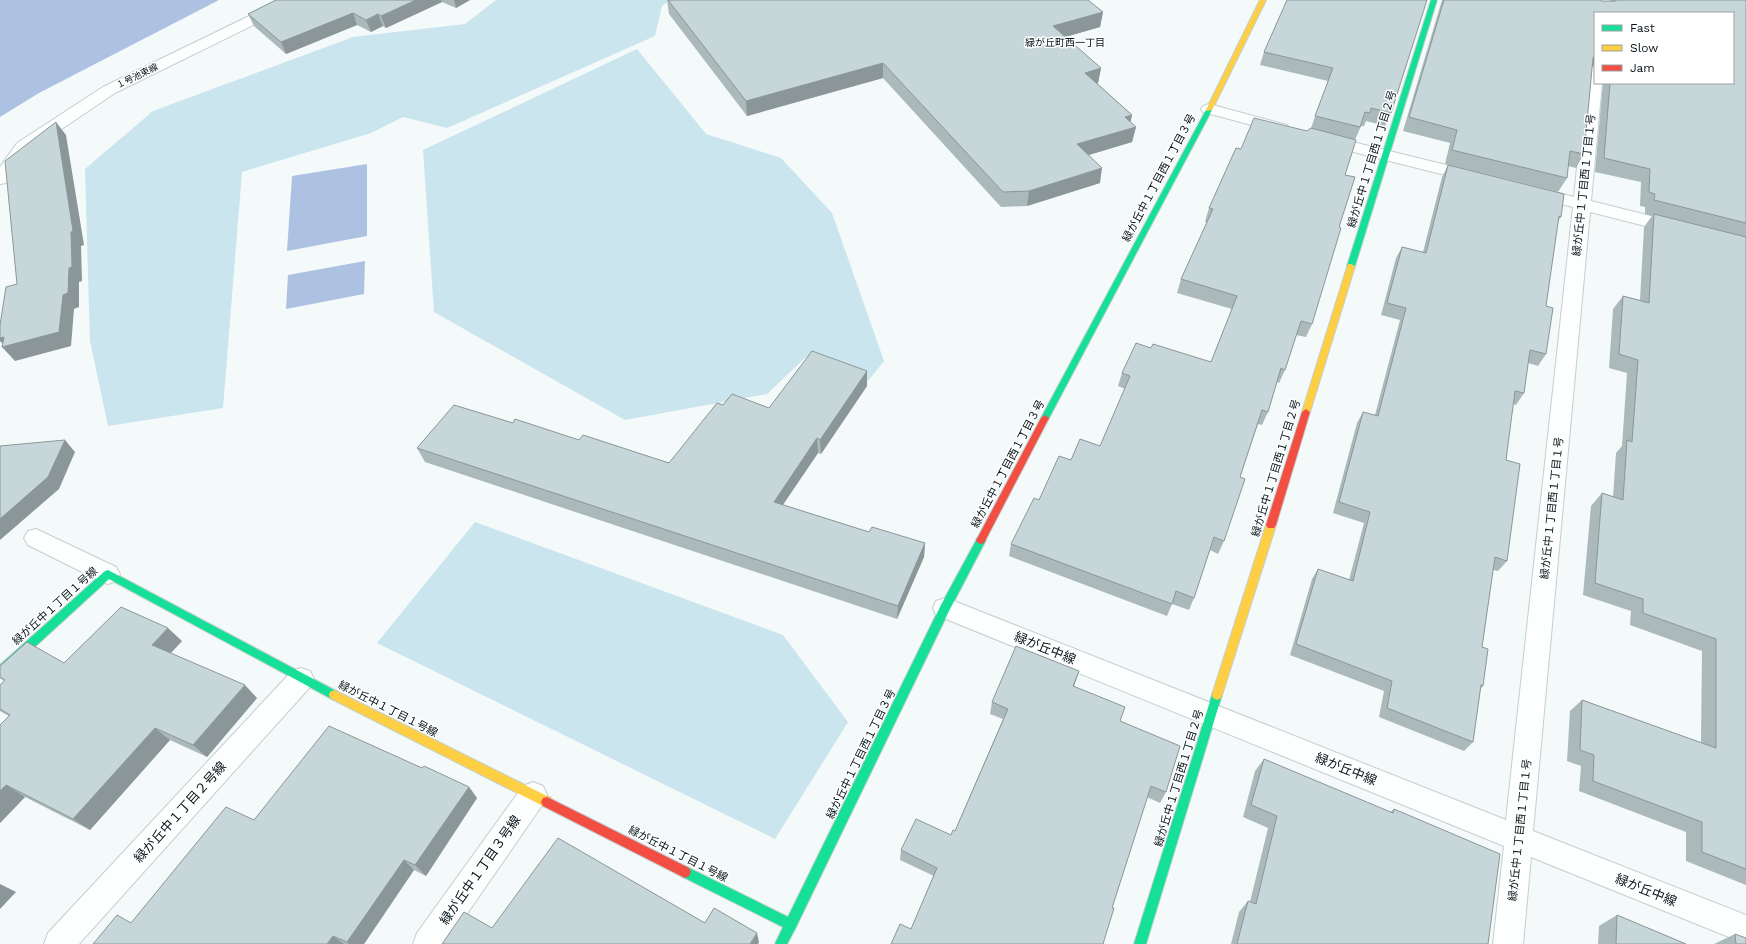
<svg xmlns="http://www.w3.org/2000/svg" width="1746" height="944" viewBox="0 0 1746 944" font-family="'Work Sans','Noto Sans JP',sans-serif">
<rect width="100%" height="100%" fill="#f4f9fa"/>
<path fill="#cae5ee" d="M 496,0 L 670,0 L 662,6 L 655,36 L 447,128 L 403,117 L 371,133 L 242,172 L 223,408 L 108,426 L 90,341 L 85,169 L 153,111 L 353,37 L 465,24 Z
M 637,49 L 706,134 L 781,158 L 832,213 L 884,361 L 868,381 L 806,357 L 767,394 L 625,420 L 434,312 L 423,150 Z
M 475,522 L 783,635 L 848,722 L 775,839 L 377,643 Z"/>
<path fill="#adc2e2" d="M 0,0 L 219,0 L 39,93 L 0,117 Z
M 367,164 L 367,236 L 287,251 L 292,176 Z
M 365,261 L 364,294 L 286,309 L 288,275 Z"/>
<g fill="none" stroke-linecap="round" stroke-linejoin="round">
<defs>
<path id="street" d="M 282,0 L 300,0 L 298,3 L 115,93 L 29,151 L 6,183 L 0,184 L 0,167 L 17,143 L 103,87 Z
M 1595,66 L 1595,83 L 1602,83 L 1591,201 L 1683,224 L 1686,228 L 1683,232 L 1677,234 L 1590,212 L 1533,831 L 1746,915 L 1746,944 L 1531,857 L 1523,944 L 1493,944 L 1504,846 L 936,615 L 933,608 L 936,601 L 945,598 L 954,601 L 1506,820 L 1573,207 L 1528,196 L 1525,192 L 1528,188 L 1534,187 L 1574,197 L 1587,71 L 1590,68 Z
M 1209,104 L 1287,125 L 1289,128 L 1287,131 L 1281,133 L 1203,112 L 1201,109 L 1203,106 Z
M 1324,135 L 1479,173 L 1482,177 L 1479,181 L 1473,182 L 1318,143 L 1316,140 L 1318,137 Z
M 36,529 L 116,567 L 120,574 L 116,581 L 108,584 L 100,581 L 28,545 L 24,538 L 28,531 Z
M 301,668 L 310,671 L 314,679 L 310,687 L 79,944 L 44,944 L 48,933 L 292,671 Z
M 533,782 L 543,786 L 547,795 L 543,804 L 446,944 L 413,944 L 417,933 L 523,786 Z"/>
<path id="fast" d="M 1431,0 L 1437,0 L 1355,266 L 1351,268 L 1348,268 L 1347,266 Z
M 1209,108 L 1212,110 L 1049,418 L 1048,420 L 1042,420 L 1041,418 L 1206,110 Z
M 981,536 L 984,537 L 986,540 L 949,611 L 795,929 L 787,944 L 775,944 L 783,927 L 681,876 L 679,872 L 681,868 L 685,866 L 689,868 L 788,917 L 941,605 L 978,537 Z
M 108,570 L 338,692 L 339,695 L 338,698 L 334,700 L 330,698 L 109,579 L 4,675 L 0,677 L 0,665 L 105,571 Z
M 1217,690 L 1221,692 L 1222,695 L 1146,944 L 1134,944 L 1212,695 L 1213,692 Z"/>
<path id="slow" d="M 1260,0 L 1266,0 L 1212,110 L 1207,111 L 1206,110 Z
M 1348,264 L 1351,264 L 1355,266 L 1310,412 L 1306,415 L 1302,412 Z
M 1271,521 L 1274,522 L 1276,525 L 1222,695 L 1221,698 L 1217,700 L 1213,698 L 1212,695 L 1266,525 L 1268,522 Z
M 334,690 L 551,798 L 553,802 L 551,806 L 547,807 L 543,806 L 330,698 L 329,695 L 330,692 Z"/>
<path id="jam" d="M 1306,409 L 1310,412 L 1276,525 L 1274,528 L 1268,528 L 1266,525 L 1302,412 Z
M 1045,415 L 1049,418 L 984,543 L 981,544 L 978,543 L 976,540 L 978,537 L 1041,418 Z
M 547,797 L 689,868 L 691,872 L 689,876 L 685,878 L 681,876 L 543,806 L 541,802 L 543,798 Z"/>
</defs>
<use href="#street" stroke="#c4ced1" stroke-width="2"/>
<use href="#fast" stroke="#c4ced1" stroke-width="2"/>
<use href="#slow" stroke="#c4ced1" stroke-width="2"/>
<use href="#jam" stroke="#c4ced1" stroke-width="2"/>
<use href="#street" fill="#fdfefe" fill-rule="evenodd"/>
<use href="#fast" fill="#16e098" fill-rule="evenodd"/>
<use href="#slow" fill="#ffcf43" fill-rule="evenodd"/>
<use href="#jam" fill="#f24e42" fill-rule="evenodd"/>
</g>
<path fill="#abb9bb" d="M 276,0 L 470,0 L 456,8 L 442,2 L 386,28 L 383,26 L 371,32 L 357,25 L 286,54 L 254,26 L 248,14 Z
M 667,0 L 1103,12 L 1100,27 L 1065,37 L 1101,68 L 1098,83 L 1097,83 L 1132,115 L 1130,122 L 1136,127 L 1132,142 L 1089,155 L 1100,183 L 1027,206 L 1001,207 L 883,78 L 747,116 L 669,14 Z
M 1287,0 L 1391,113 L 1385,126 L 1366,121 L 1364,126 L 1361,126 L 1355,140 L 1345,175 L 1339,227 L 1312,324 L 1306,337 L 1296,335 L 1285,370 L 1279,383 L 1277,382 L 1268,412 L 1262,425 L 1258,424 L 1240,477 L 1224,541 L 1218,554 L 1210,550 L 1194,598 L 1189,610 L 1172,604 L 1167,616 L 1009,556 L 1011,544 L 1039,500 L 1071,460 L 1100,446 L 1125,389 L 1118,386 L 1122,373 L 1151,348 L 1211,362 L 1232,309 L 1177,293 L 1181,279 L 1207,222 L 1205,222 L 1209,208 L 1241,149 L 1307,131 L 1311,128 L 1328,81 L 1260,65 L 1264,52 Z
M 1442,0 L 1601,0 L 1601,1 L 1610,1 L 1610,0 L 1746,0 L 1746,885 L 1686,861 L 1686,832 L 1579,791 L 1581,766 L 1567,761 L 1570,711 L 1582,700 L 1701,743 L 1702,651 L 1630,625 L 1631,611 L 1583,595 L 1591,506 L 1602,493 L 1613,497 L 1616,453 L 1622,446 L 1627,373 L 1609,368 L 1613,309 L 1623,296 L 1640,300 L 1644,227 L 1652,216 L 1645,214 L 1645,207 L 1640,206 L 1641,182 L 1595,172 L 1603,83 L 1733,83 L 1595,13 L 1595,65 L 1592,66 L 1584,154 L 1576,168 L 1568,166 L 1567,178 L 1558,192 L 1445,164 L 1450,143 L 1403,131 Z
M 1448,165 L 1561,217 L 1558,221 L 1546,306 L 1546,354 L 1538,366 L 1528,363 L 1524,393 L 1516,405 L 1513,404 L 1506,460 L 1507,561 L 1498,571 L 1493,570 L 1482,647 L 1483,686 L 1480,689 L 1473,742 L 1464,751 L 1379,717 L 1384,691 L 1290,655 L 1312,579 L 1318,569 L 1349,580 L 1364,523 L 1333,513 L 1357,423 L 1363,412 L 1375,415 L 1400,320 L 1381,315 L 1396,258 L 1402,247 L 1423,252 L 1442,177 Z
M 867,371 L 867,386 L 821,454 L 818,453 L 783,505 L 869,532 L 925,543 L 924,557 L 897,619 L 425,462 L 417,448 L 513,423 L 669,463 L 723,405 L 769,408 Z
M 182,641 L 171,653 L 257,698 L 207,757 L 170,740 L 90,830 L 25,797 L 0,823 L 9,716 L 0,711 L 0,685 L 4,681 L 0,678 L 0,666 L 64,663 Z
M 1079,671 L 1074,686 L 1120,721 L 1166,792 L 1160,803 L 1147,797 L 1112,908 L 911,929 L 934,876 L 900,860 L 901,850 L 951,835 L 955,831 L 1003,719 L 990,714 L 992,702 Z
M 1264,759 L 1390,812 L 1394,809 L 1488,944 L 1231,944 L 1239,912 L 1248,901 L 1250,902 L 1268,828 L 1243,817 L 1255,771 Z
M 422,768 L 469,787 L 477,798 L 426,876 L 414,870 L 364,944 L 93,944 L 131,923 L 254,820 Z
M 1617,915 L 1686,944 L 1598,944 L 1599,926 Z
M 1735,934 L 1746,944 L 1714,944 Z"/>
<path fill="#8b9698" d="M 416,0 L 441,0 L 442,2 L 386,28 L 381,16 Z
M 454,0 L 470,0 L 456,8 Z
M 1103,12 L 1100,27 L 1051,41 L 1053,26 Z
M 353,13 L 357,25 L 286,54 L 281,42 Z
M 378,14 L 383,26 L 371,32 L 366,20 Z
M 1595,55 L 1595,65 L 1589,67 L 1593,58 Z
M 883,63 L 883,78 L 747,116 L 746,101 Z
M 1101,68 L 1098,83 L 1083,88 L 1085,73 Z
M 1132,115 L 1129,129 L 1136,127 L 1132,142 L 1075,159 L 1077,144 L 1125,117 Z
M 56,122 L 66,135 L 84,245 L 81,246 L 82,281 L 79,282 L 79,307 L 74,309 L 71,346 L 15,361 L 2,347 L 5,346 L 0,341 L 0,338 L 63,295 L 71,232 Z
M 1102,168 L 1100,183 L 1027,206 L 1029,191 Z
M 867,371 L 867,386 L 821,454 L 820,440 Z
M 817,438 L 818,453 L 775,516 L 774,502 Z
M 65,440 L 75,452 L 59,489 L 0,540 L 0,519 Z
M 925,543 L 924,557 L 897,619 L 898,606 Z
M 168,628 L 182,641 L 166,658 L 152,645 Z
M 1079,671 L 1075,683 L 1069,697 L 1073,686 Z
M 245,685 L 257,698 L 207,757 L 193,745 Z
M 155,728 L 170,740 L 90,830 L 73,819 Z
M 6,785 L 25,797 L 0,823 L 0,791 Z
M 469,787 L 477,798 L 426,876 L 415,865 Z
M 404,860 L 414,870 L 364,944 L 349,944 L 347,942 Z
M 0,884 L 16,892 L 0,909 Z
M 757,933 L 759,942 L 758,944 L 750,944 Z
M 333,936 L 344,944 L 327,944 Z"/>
<path fill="#c7d7d9" stroke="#8b9698" d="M 276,0 L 416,0 L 381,16 L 378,14 L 366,20 L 353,13 L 281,42 L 248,14 Z
M 668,0 L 1088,0 L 1103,12 L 1053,26 L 1101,68 L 1085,73 L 1132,115 L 1125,117 L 1136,127 L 1077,144 L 1102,168 L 1029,191 L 1003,192 L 883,63 L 746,101 Z
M 1287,0 L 1427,0 L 1391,113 L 1371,108 L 1370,113 L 1365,112 L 1360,127 L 1315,116 L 1333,68 L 1264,52 Z
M 1444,0 L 1601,0 L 1601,1 L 1616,1 L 1616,0 L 1746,0 L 1746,223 L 1654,200 L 1655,194 L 1649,192 L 1650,169 L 1604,158 L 1610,83 L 1733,83 L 1733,13 L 1595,13 L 1595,55 L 1593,58 L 1584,154 L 1570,151 L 1567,178 L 1452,150 L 1457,130 L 1409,117 Z
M 1254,118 L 1307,131 L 1311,128 L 1356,140 L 1345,175 L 1355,177 L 1339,227 L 1341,228 L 1312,324 L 1301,321 L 1285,370 L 1281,368 L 1268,412 L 1262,410 L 1240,477 L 1245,479 L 1224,541 L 1214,537 L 1194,598 L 1176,591 L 1172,604 L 1011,544 L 1034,498 L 1039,500 L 1059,456 L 1071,460 L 1080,439 L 1100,446 L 1130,376 L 1122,373 L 1136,343 L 1151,348 L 1153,344 L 1211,362 L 1237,296 L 1181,279 L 1213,209 L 1209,208 L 1236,148 L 1241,149 Z
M 56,122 L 73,231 L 71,232 L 72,267 L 69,268 L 68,293 L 63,295 L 59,332 L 2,347 L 4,337 L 0,338 L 0,325 L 6,287 L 17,284 L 5,161 Z
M 1448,165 L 1564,194 L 1561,217 L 1559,216 L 1546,306 L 1553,308 L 1546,354 L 1530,350 L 1524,393 L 1515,391 L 1506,460 L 1520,464 L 1507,561 L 1495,557 L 1482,647 L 1488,649 L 1483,686 L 1481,685 L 1473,742 L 1387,708 L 1392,681 L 1296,644 L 1318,569 L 1353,581 L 1370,512 L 1339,502 L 1363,412 L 1378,416 L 1406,308 L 1387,303 L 1402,247 L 1426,253 Z
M 1654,214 L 1746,237 L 1746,869 L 1702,852 L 1702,822 L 1593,781 L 1594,755 L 1580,750 L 1582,700 L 1716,748 L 1716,639 L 1643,613 L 1643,599 L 1595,583 L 1602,493 L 1623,500 L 1627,440 L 1632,442 L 1638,360 L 1619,354 L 1623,296 L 1649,303 Z
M 812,351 L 867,371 L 820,440 L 817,438 L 774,502 L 869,532 L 872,527 L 925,543 L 898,606 L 417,448 L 454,405 L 513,423 L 515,419 L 579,440 L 583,435 L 669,463 L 717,403 L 723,405 L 732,394 L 769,408 Z
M 65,440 L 48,477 L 0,519 L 0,446 Z
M 121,607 L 168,628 L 152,645 L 245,685 L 193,745 L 155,728 L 73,819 L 6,785 L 0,791 L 0,725 L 10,715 L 0,709 L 0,685 L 5,680 L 0,677 L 0,666 L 27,642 L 64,663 Z
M 1016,646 L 1079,671 L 1073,686 L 1125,707 L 1120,721 L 1180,746 L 1166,792 L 1151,786 L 1112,908 L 1114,908 L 1103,944 L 891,944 L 900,924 L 911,929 L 937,868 L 901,850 L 916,819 L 951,835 L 953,830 L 955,831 L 1008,709 L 992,702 Z
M 329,726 L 422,768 L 424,766 L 469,787 L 415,865 L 404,860 L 347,942 L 333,936 L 327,944 L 93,944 L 117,915 L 131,923 L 226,807 L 254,820 Z
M 1264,759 L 1393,813 L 1394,809 L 1500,854 L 1488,944 L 1237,944 L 1248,901 L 1256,904 L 1277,816 L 1251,805 Z
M 558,838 L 705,923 L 714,908 L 757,933 L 750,944 L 442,944 L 464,912 L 492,928 Z
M 1617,915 L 1686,944 L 1616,944 Z
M 1735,934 L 1746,938 L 1746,944 L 1736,944 Z"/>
<g text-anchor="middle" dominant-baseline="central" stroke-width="3" stroke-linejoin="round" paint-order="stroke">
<g font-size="9" fill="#041217" stroke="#fff">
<text transform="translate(137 76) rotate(-26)">１号池東線</text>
</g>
<g font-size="10" fill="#041217" stroke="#fff">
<text x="1065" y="42">緑が丘町西一丁目</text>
</g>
<g font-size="11" fill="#041217" stroke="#fff">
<text transform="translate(1372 159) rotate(-73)">緑が丘中１丁目西１丁目２号</text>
<text transform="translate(1159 178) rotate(-62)">緑が丘中１丁目西１丁目３号</text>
<text transform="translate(1584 185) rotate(-84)">緑が丘中１丁目西１丁目１号</text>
<text transform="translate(1008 464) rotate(-62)">緑が丘中１丁目西１丁目３号</text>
<text transform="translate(1276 468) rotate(-73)">緑が丘中１丁目西１丁目２号</text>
<text transform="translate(1552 508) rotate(-84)">緑が丘中１丁目西１丁目１号</text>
<text transform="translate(55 606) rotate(-42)">緑が丘中１丁目１号線</text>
<text transform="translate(388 709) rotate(27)">緑が丘中１丁目１号線</text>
<text transform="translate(861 754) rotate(-64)">緑が丘中１丁目西１丁目３号</text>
<text transform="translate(1179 778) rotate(-73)">緑が丘中１丁目西１丁目２号</text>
<text transform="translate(1520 830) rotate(-84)">緑が丘中１丁目西１丁目１号</text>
<text transform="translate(678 854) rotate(27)">緑が丘中１丁目１号線</text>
</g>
<g font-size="13" fill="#041217" stroke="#fff">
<text transform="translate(1045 648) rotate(22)">緑が丘中線</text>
<text transform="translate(1346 769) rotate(22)">緑が丘中線</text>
<text transform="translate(180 812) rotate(-48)">緑が丘中１丁目２号線</text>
<text transform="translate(480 870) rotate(-55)">緑が丘中１丁目３号線</text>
<text transform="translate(1646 890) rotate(22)">緑が丘中線</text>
</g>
</g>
<rect x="1594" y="12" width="140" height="72" fill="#ffffff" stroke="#9ba0a2"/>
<rect x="1602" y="25" width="20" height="6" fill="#16e098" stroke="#9ba0a2"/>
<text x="1630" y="32" font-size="12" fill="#041217">Fast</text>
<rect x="1602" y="45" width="20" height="6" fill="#ffcf43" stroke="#9ba0a2"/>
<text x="1630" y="52" font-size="12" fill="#041217">Slow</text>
<rect x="1602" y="65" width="20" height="6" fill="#f24e42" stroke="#9ba0a2"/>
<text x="1630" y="72" font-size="12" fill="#041217">Jam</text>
</svg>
